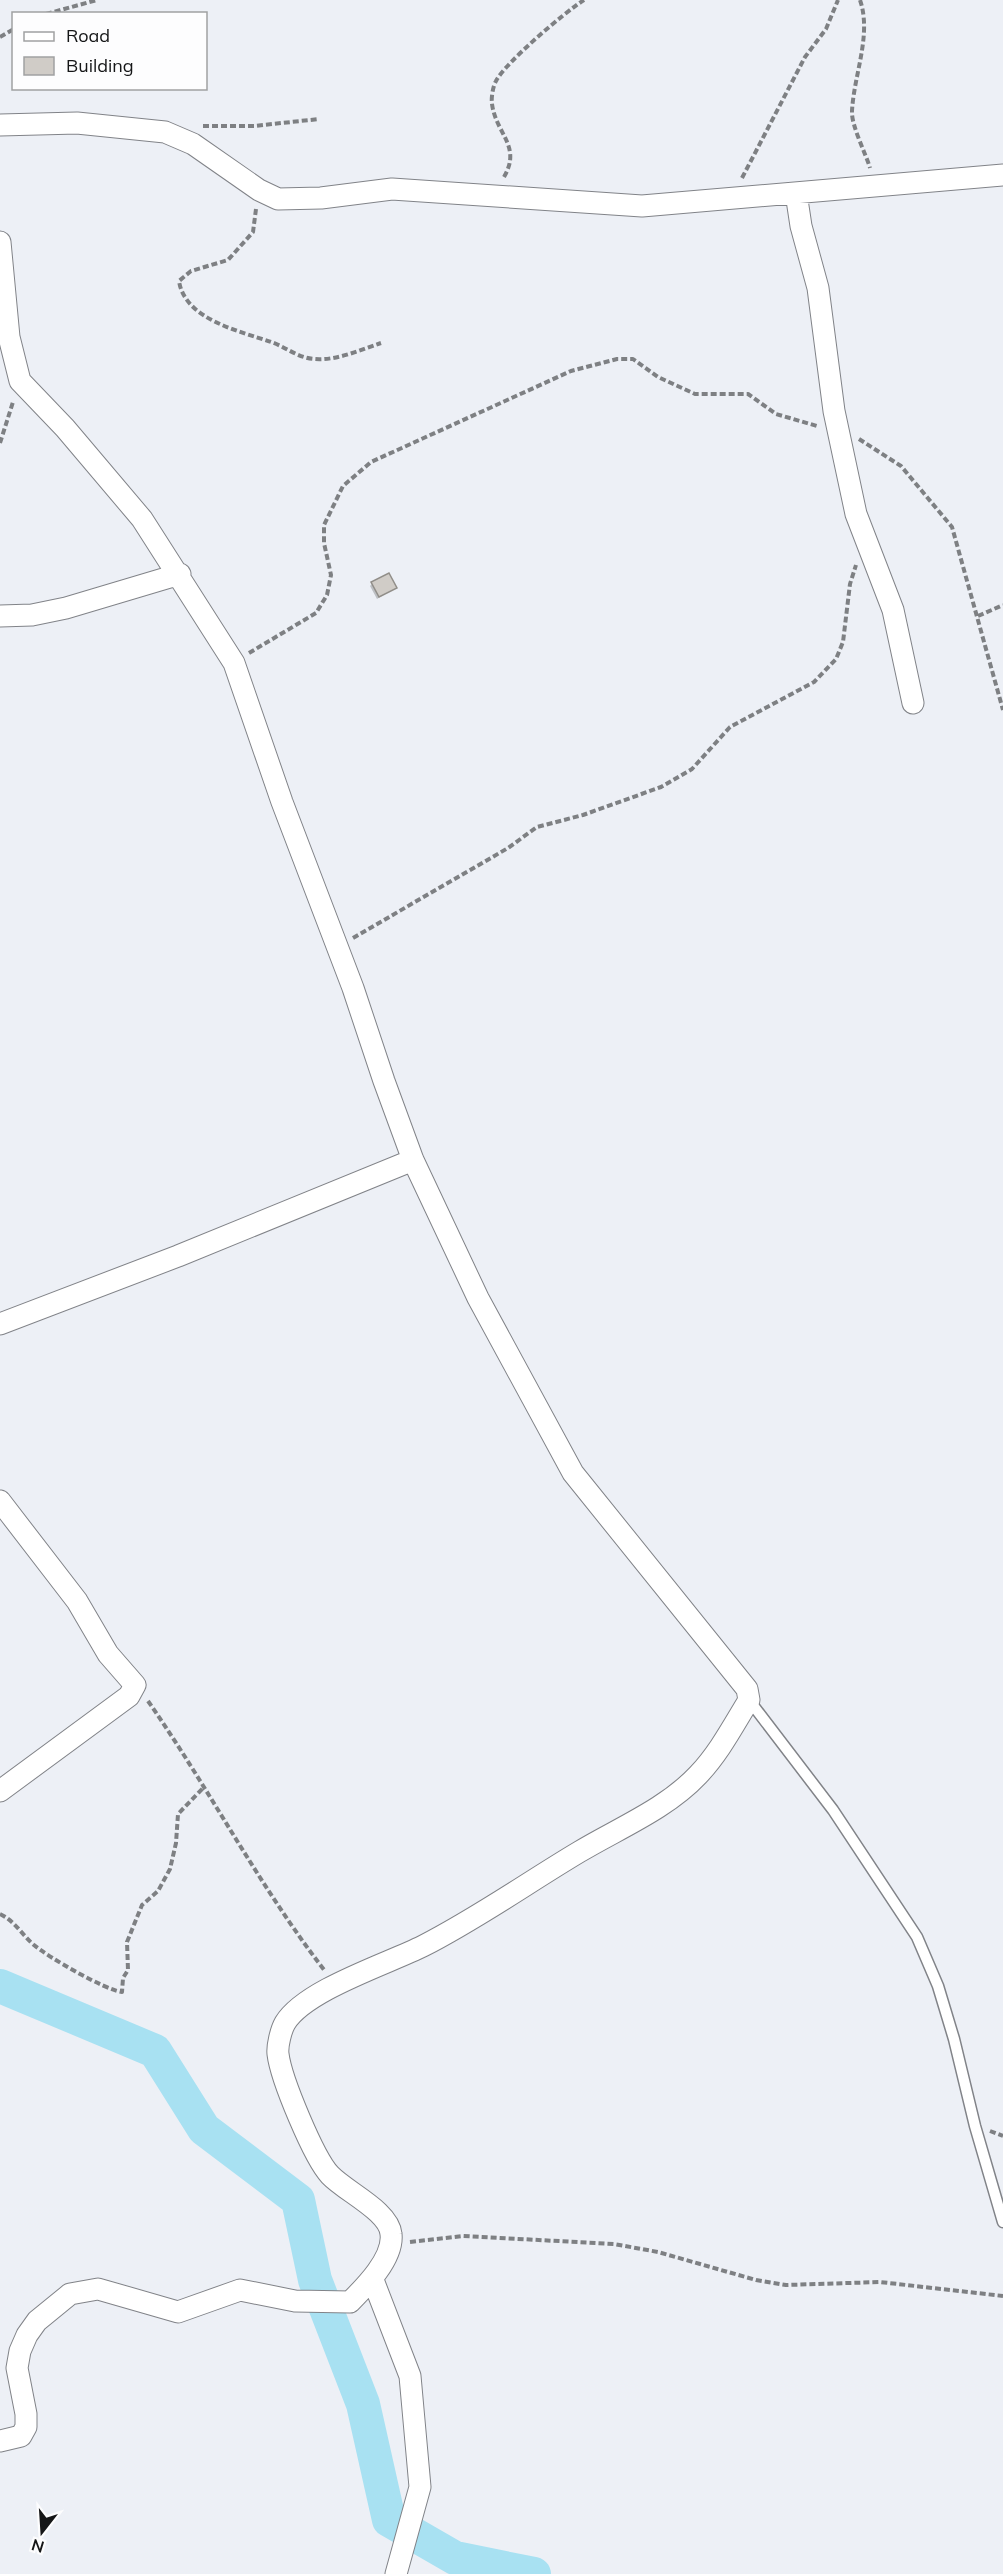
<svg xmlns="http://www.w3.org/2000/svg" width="1003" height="2574" viewBox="0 0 1003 2574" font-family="Mulish,sans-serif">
<rect width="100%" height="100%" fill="#edf0f6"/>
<path fill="#0003" d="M 372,584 L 395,588 L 377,599 L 370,586 Z"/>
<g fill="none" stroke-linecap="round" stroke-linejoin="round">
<path stroke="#a8e1f2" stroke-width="34" d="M 0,1986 L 155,2051 L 204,2129 L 298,2200 L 315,2280 L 363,2404 L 389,2520 L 455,2558 L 534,2574"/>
</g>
<path fill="#d0ccc7" stroke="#918e89" stroke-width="1.5" d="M 389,573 L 397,588 L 379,597 L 371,582 Z"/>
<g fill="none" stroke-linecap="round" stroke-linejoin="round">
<defs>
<path id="service" d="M 749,1700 L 833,1810 L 917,1937 L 938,1986 L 954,2039 L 975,2126 L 1003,2222"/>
<path id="minor" d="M 0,125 L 77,123 L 165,132 L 193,144 L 259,190 L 278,199 L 321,198 L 392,189 L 642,206 L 1003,175
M 796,193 L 801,226 L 818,288 L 834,411 L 856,514 L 893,610 L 913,703
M 0,242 L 9,337 L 20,381 L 65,428 L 142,519 L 234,663 L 282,802 L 353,988 L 384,1081 L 413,1160 L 478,1298 L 573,1473 L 747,1689 L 749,1700 C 733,1726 719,1753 698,1775 C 666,1809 619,1828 579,1852 C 527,1883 478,1918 423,1946 C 387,1964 305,1990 285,2023 C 281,2030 277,2046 278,2054 C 281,2079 314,2158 330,2175 C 346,2192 389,2211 391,2234 C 394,2258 365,2287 350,2302 L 295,2301 L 240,2290 L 178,2312 L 98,2289 L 70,2294 L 37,2321 L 27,2335 L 20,2351 L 17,2368 L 26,2414 L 26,2427 L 21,2436 L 0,2441
M 0,616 L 32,615 L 66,608 L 180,574
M 0,1324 L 178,1256 L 413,1160
M 0,1501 L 77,1601 L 108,1654 L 135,1685 L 129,1696 L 0,1791
M 373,2280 L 410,2376 L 420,2487 L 396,2574"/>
</defs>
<use href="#service" stroke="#818388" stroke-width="13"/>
<use href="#minor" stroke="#818388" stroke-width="23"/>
<path stroke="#7e8083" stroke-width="4" stroke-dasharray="6 3" stroke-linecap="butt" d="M 860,0 C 872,35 854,74 852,111 C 851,125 866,154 870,168
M 46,14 L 97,0
M 0,37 L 14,29
M 203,126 L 254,126 L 319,119
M 504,177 C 522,146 496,134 492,104 C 491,98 493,86 496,81 C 505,63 565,12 584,0
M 742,178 L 805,57 L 826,29 L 838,0
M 256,209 L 253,232 L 228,260 L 191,271 L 179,281 C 185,320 240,331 271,342 C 286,347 298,358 314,359 C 336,361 360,350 381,343
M 859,439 L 901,466 L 952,527 L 1003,710
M 0,443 L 13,402
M 978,616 L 1003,605
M 249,653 L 316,613 L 327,595 L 331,575 L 324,543 L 324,525 L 343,486 L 371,462 L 571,371 L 617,359 L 633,359 L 658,377 L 695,394 L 748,394 L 776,414 L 817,426
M 353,938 L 508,848 L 537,827 L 583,815 L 661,787 L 692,769 L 730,727 L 814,682 L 836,659 L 843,642 L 850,584 L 856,565
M 148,1701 C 210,1790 259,1886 325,1971
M 0,1914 C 15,1921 22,1935 34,1945 C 48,1957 105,1990 122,1992 L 123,1978 L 128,1970 L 127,1942 L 142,1905 L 158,1891 L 170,1869 L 176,1843 L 178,1814 L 205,1786
M 990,2131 L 1003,2136
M 410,2242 L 463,2236 L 614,2244 L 658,2252 L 756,2280 L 786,2285 L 880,2282 L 1003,2296"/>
<use href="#service" stroke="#fff" stroke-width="10"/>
<use href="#minor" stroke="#fff" stroke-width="21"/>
</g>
<rect x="12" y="12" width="195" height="78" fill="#fdfdfe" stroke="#a0a1a2" stroke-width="1.5"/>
<rect x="24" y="32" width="30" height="9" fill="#ffffff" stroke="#a0a1a2" stroke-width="1.5"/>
<text x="66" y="42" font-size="18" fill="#151617">Road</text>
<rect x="24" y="57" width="30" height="18" fill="#d0ccc7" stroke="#a0a1a2" stroke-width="1.5"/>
<text x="66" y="72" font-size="18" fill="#151617">Building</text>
<g transform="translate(42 2532) rotate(197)" stroke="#fdfdfe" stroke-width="4.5" paint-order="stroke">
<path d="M0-4.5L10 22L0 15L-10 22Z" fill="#151617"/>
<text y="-9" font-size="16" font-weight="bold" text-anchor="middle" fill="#151617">N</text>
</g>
</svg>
